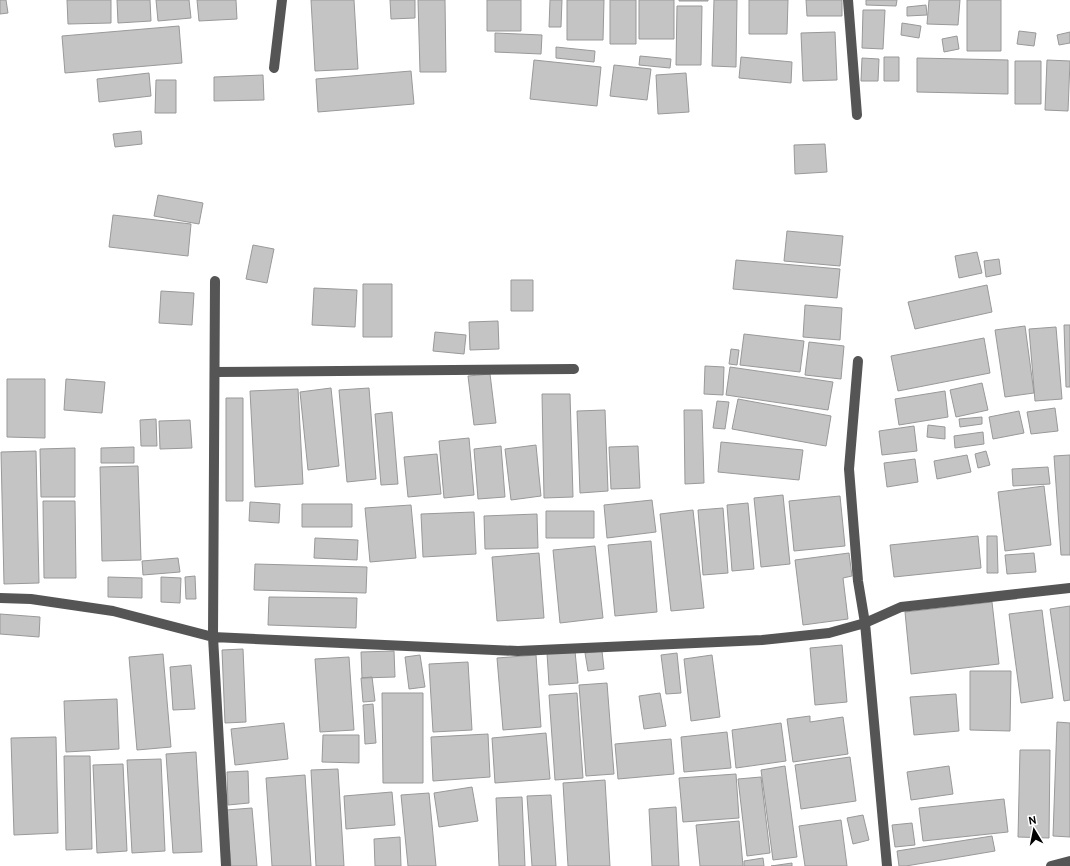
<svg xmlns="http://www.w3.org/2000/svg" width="1070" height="866" viewBox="0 0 1070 866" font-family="Cabin,sans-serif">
<rect width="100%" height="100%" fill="#fff"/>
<path fill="#c4c4c4" stroke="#999" d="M 0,0 L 6,0 L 8,13 L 0,14 Z
M 67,0 L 111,0 L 111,23 L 68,24 Z
M 117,0 L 150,0 L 151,21 L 118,23 Z
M 156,0 L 189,0 L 191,18 L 158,21 Z
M 197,0 L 236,0 L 237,19 L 199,21 Z
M 311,0 L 354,0 L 358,69 L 315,71 Z
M 390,0 L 415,0 L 415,18 L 391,19 Z
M 418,0 L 445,0 L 446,72 L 420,72 Z
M 487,0 L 521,0 L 521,31 L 487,31 Z
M 550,0 L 562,0 L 561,27 L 549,27 Z
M 567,0 L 604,0 L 603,40 L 567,40 Z
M 610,0 L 636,0 L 636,44 L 610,44 Z
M 639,0 L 674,0 L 674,39 L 639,39 Z
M 679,0 L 708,0 L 708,1 L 679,1 Z
M 714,0 L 737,0 L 736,67 L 712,66 Z
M 749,0 L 788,0 L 787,34 L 749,34 Z
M 806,0 L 842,0 L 842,16 L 807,16 Z
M 866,0 L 897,0 L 896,6 L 866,5 Z
M 929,0 L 960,0 L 958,25 L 927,24 Z
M 967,0 L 1001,0 L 1001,51 L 967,51 Z
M 926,5 L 927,15 L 907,16 L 907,7 Z
M 677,6 L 702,6 L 701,65 L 676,65 Z
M 863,10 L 885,10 L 883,49 L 862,48 Z
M 902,23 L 921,26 L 919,38 L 901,35 Z
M 179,26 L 182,63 L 65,73 L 62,36 Z
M 1019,31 L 1036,33 L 1034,46 L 1017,44 Z
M 835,32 L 837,80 L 803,81 L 801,33 Z
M 1070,32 L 1070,43 L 1059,45 L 1057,35 Z
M 495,33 L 542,35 L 541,54 L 495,52 Z
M 957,36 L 959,49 L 944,52 L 942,39 Z
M 556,47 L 595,51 L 594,62 L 556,58 Z
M 640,56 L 671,59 L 670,68 L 639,65 Z
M 741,57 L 792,62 L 791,83 L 739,78 Z
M 884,57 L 899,57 L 899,81 L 884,81 Z
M 862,58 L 879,59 L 878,81 L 861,81 Z
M 917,58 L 1008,60 L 1008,94 L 917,92 Z
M 534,60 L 601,67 L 597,106 L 530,99 Z
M 1047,60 L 1070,61 L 1068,111 L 1045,110 Z
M 1015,61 L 1041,61 L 1041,104 L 1015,104 Z
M 614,65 L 651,69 L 647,100 L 610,96 Z
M 411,71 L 414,104 L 318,112 L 316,79 Z
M 149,73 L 151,96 L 99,102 L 97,79 Z
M 686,73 L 689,112 L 658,114 L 656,75 Z
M 263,75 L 264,100 L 214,101 L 214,77 Z
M 156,80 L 176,80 L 176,113 L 155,113 Z
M 141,131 L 142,144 L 115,147 L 113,134 Z
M 825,144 L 827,172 L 795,174 L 794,145 Z
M 158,195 L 203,203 L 199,224 L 154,216 Z
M 113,215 L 191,224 L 188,256 L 109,247 Z
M 787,231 L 843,236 L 840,266 L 784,261 Z
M 253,245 L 274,249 L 267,283 L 246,279 Z
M 977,252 L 982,273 L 959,278 L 955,256 Z
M 999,259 L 1001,274 L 986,277 L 984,261 Z
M 736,260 L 840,269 L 837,298 L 733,289 Z
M 511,280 L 533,280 L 533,311 L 511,311 Z
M 363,284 L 392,284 L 392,337 L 363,337 Z
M 987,285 L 992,312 L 915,329 L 908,302 Z
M 314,288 L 357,290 L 355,327 L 312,325 Z
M 161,291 L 194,293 L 192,325 L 159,323 Z
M 805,305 L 842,308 L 840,340 L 803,337 Z
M 498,321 L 499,349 L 470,350 L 469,322 Z
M 1064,325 L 1070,325 L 1070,387 L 1066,387 Z
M 1025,326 L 1034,393 L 1005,397 L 995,330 Z
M 1056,327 L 1062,399 L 1035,401 L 1029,329 Z
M 435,332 L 466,335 L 464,354 L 433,351 Z
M 744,334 L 804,341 L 800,372 L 740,365 Z
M 984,338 L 990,373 L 898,391 L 891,356 Z
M 809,342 L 844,346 L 841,379 L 805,375 Z
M 731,349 L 739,350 L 737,365 L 729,364 Z
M 705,366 L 724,367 L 723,395 L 704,394 Z
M 730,367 L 833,382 L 828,410 L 726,395 Z
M 490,374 L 496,423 L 474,425 L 468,376 Z
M 7,379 L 45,379 L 45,438 L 7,437 Z
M 66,379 L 105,382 L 102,413 L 64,410 Z
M 982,383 L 988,410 L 956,417 L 950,390 Z
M 331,388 L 339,466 L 308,470 L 300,392 Z
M 369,388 L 376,479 L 347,482 L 339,390 Z
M 298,389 L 303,484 L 255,487 L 250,391 Z
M 945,391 L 948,417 L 899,425 L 895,399 Z
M 542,394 L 570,394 L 573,497 L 544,498 Z
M 226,398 L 243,398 L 243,501 L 226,501 Z
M 738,399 L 831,416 L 826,446 L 732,429 Z
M 717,401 L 729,402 L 725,429 L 713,428 Z
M 1055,408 L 1058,431 L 1031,434 L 1027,412 Z
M 605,410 L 608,491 L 580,493 L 577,411 Z
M 684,410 L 702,410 L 704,483 L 685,484 Z
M 1019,411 L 1024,433 L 993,439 L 989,417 Z
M 392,412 L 398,484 L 381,485 L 375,414 Z
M 982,417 L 982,424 L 960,427 L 959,419 Z
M 156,419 L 157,446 L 141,446 L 140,420 Z
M 190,420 L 192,448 L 160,449 L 159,421 Z
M 928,425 L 945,427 L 945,439 L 927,437 Z
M 914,426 L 917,451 L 882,455 L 879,431 Z
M 983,432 L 984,444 L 955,448 L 954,436 Z
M 469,438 L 474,495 L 444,498 L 439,441 Z
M 721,442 L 803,450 L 799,480 L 718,472 Z
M 536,445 L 541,496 L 511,500 L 505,449 Z
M 501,446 L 505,497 L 478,499 L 474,449 Z
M 638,446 L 640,488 L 611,489 L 609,447 Z
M 134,447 L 134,463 L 101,463 L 101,448 Z
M 75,448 L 75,497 L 41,497 L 40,449 Z
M 36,451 L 39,583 L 4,584 L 1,452 Z
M 986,451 L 990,465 L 978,468 L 975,454 Z
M 437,454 L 441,494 L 408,497 L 404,457 Z
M 967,455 L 971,472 L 937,479 L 934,461 Z
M 1070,455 L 1070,555 L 1061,555 L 1054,456 Z
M 915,459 L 918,482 L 887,487 L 884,463 Z
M 138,466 L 141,560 L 102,561 L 100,467 Z
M 1048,467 L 1050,484 L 1013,486 L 1012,469 Z
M 1044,486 L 1051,545 L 1005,551 L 998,492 Z
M 783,495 L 790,564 L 761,567 L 754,498 Z
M 840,496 L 845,546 L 794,551 L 789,501 Z
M 652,500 L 656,532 L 607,538 L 604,505 Z
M 43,501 L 75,501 L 76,578 L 44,578 Z
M 250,502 L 280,504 L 279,523 L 249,521 Z
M 748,503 L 754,569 L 732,571 L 727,505 Z
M 302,504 L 352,504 L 352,527 L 302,527 Z
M 411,505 L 416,558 L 370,562 L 365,508 Z
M 723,508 L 728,573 L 703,575 L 698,510 Z
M 693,510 L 704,608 L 671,611 L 660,514 Z
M 546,511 L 594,511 L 594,538 L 546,538 Z
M 474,512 L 476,554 L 423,557 L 421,514 Z
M 537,514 L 538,548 L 485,549 L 484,516 Z
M 978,536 L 981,568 L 894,577 L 890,545 Z
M 987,536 L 997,536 L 998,573 L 987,573 Z
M 315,538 L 358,540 L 357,560 L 314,558 Z
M 651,541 L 657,612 L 615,616 L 608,545 Z
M 595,546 L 603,618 L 560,623 L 553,550 Z
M 539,553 L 544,618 L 497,621 L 492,557 Z
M 849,553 L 852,576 L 843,578 L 848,619 L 803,625 L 795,560 Z
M 1034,553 L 1036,572 L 1007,574 L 1005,555 Z
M 178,558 L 180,572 L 143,575 L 142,561 Z
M 255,564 L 367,567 L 366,593 L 254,590 Z
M 195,576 L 196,599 L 186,599 L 185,577 Z
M 108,577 L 142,578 L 142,598 L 108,597 Z
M 161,577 L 181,578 L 180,603 L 161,602 Z
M 269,597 L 357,598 L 356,628 L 268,625 Z
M 992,602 L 999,664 L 911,674 L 905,612 Z
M 1070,606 L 1070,700 L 1064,701 L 1050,609 Z
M 1042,610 L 1053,698 L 1021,703 L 1009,614 Z
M 0,614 L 40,617 L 39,637 L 0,634 Z
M 842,645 L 847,702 L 815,705 L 810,648 Z
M 243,649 L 246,722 L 225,723 L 222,650 Z
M 394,651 L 395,677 L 362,678 L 361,652 Z
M 575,651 L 578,683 L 549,685 L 547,653 Z
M 602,651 L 604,669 L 588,671 L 585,653 Z
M 677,653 L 681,693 L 666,694 L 661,655 Z
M 163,654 L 171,747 L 137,750 L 129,657 Z
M 420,655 L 425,687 L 409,689 L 405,657 Z
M 536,655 L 541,727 L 503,730 L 497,658 Z
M 712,655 L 720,717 L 691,721 L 684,659 Z
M 349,657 L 354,730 L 320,732 L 315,659 Z
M 468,662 L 472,730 L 433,732 L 429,664 Z
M 191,665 L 195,709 L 173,710 L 170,667 Z
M 970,671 L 1011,671 L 1010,731 L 970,730 Z
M 372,677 L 375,701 L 363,702 L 361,678 Z
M 607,683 L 614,774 L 586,776 L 579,685 Z
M 382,693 L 423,693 L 423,783 L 383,783 Z
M 577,693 L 583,778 L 555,780 L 549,695 Z
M 660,693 L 666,726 L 644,729 L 639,696 Z
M 956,694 L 959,731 L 914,735 L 910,697 Z
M 117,699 L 119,749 L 66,752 L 64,701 Z
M 373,704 L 376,743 L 365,744 L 363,705 Z
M 810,716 L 810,722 L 843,717 L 848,754 L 793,762 L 787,719 Z
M 1057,722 L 1070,723 L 1070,837 L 1053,836 Z
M 284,723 L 288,759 L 235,765 L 231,729 Z
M 781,723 L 786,761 L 736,768 L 732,730 Z
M 727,732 L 731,768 L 684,772 L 681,737 Z
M 546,733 L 550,779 L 495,783 L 492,738 Z
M 488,734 L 490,777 L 433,781 L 431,737 Z
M 323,735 L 359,735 L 359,763 L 322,762 Z
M 56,737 L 58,833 L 14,835 L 11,738 Z
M 671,739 L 674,774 L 618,779 L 615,744 Z
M 1020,750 L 1050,750 L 1049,838 L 1018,837 Z
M 196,752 L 202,852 L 173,853 L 166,754 Z
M 64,756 L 90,756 L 92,849 L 66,850 Z
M 850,757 L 856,801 L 801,809 L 795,765 Z
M 161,759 L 165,851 L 132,853 L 127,760 Z
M 123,764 L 127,851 L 97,853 L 93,765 Z
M 785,766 L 797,857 L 773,860 L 761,770 Z
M 949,766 L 953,794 L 911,800 L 907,772 Z
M 338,769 L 344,866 L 316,866 L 311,770 Z
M 248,771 L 249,803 L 228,805 L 227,772 Z
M 736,774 L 739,818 L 683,822 L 679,778 Z
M 305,775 L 311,866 L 272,866 L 266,778 Z
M 761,777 L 770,853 L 747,856 L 738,779 Z
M 605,780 L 610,866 L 568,866 L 563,783 Z
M 472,787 L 478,821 L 439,827 L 434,793 Z
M 392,792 L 395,825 L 346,829 L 344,796 Z
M 429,793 L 436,866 L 408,866 L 401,795 Z
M 551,795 L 556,866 L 532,866 L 527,796 Z
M 522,797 L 525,866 L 499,866 L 496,798 Z
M 1004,799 L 1008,832 L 923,841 L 919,808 Z
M 676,807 L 679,866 L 652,866 L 649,809 Z
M 252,808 L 257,866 L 231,866 L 226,810 Z
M 863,815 L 869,840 L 853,844 L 847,818 Z
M 841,820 L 847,866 L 805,866 L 799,826 Z
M 739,821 L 743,866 L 700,866 L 696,825 Z
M 912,823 L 915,845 L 895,847 L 892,825 Z
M 992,836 L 995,851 L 906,866 L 899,866 L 897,851 Z
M 400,837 L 401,866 L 375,866 L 374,839 Z
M 763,858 L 764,866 L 744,866 L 744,861 Z
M 792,863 L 792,866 L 771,866 Z"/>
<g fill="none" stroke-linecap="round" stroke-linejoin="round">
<path stroke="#555" stroke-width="10" d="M 848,0 L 857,115
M 274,68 L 282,0
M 215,281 L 213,637 L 226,866
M 858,361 L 849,469 L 858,581 L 865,623 L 887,866
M 215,372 L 574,369
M 0,598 L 31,599 L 113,611 L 213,637 L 518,651 L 762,640 L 829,633 L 865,623 L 901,607 L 1070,588
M 1051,866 L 1070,861"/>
</g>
<g transform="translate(1034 830) rotate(350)" stroke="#ffffff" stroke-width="3" paint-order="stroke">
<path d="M0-3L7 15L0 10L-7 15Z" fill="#000000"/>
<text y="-6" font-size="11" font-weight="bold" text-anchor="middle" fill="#000000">N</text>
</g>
</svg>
